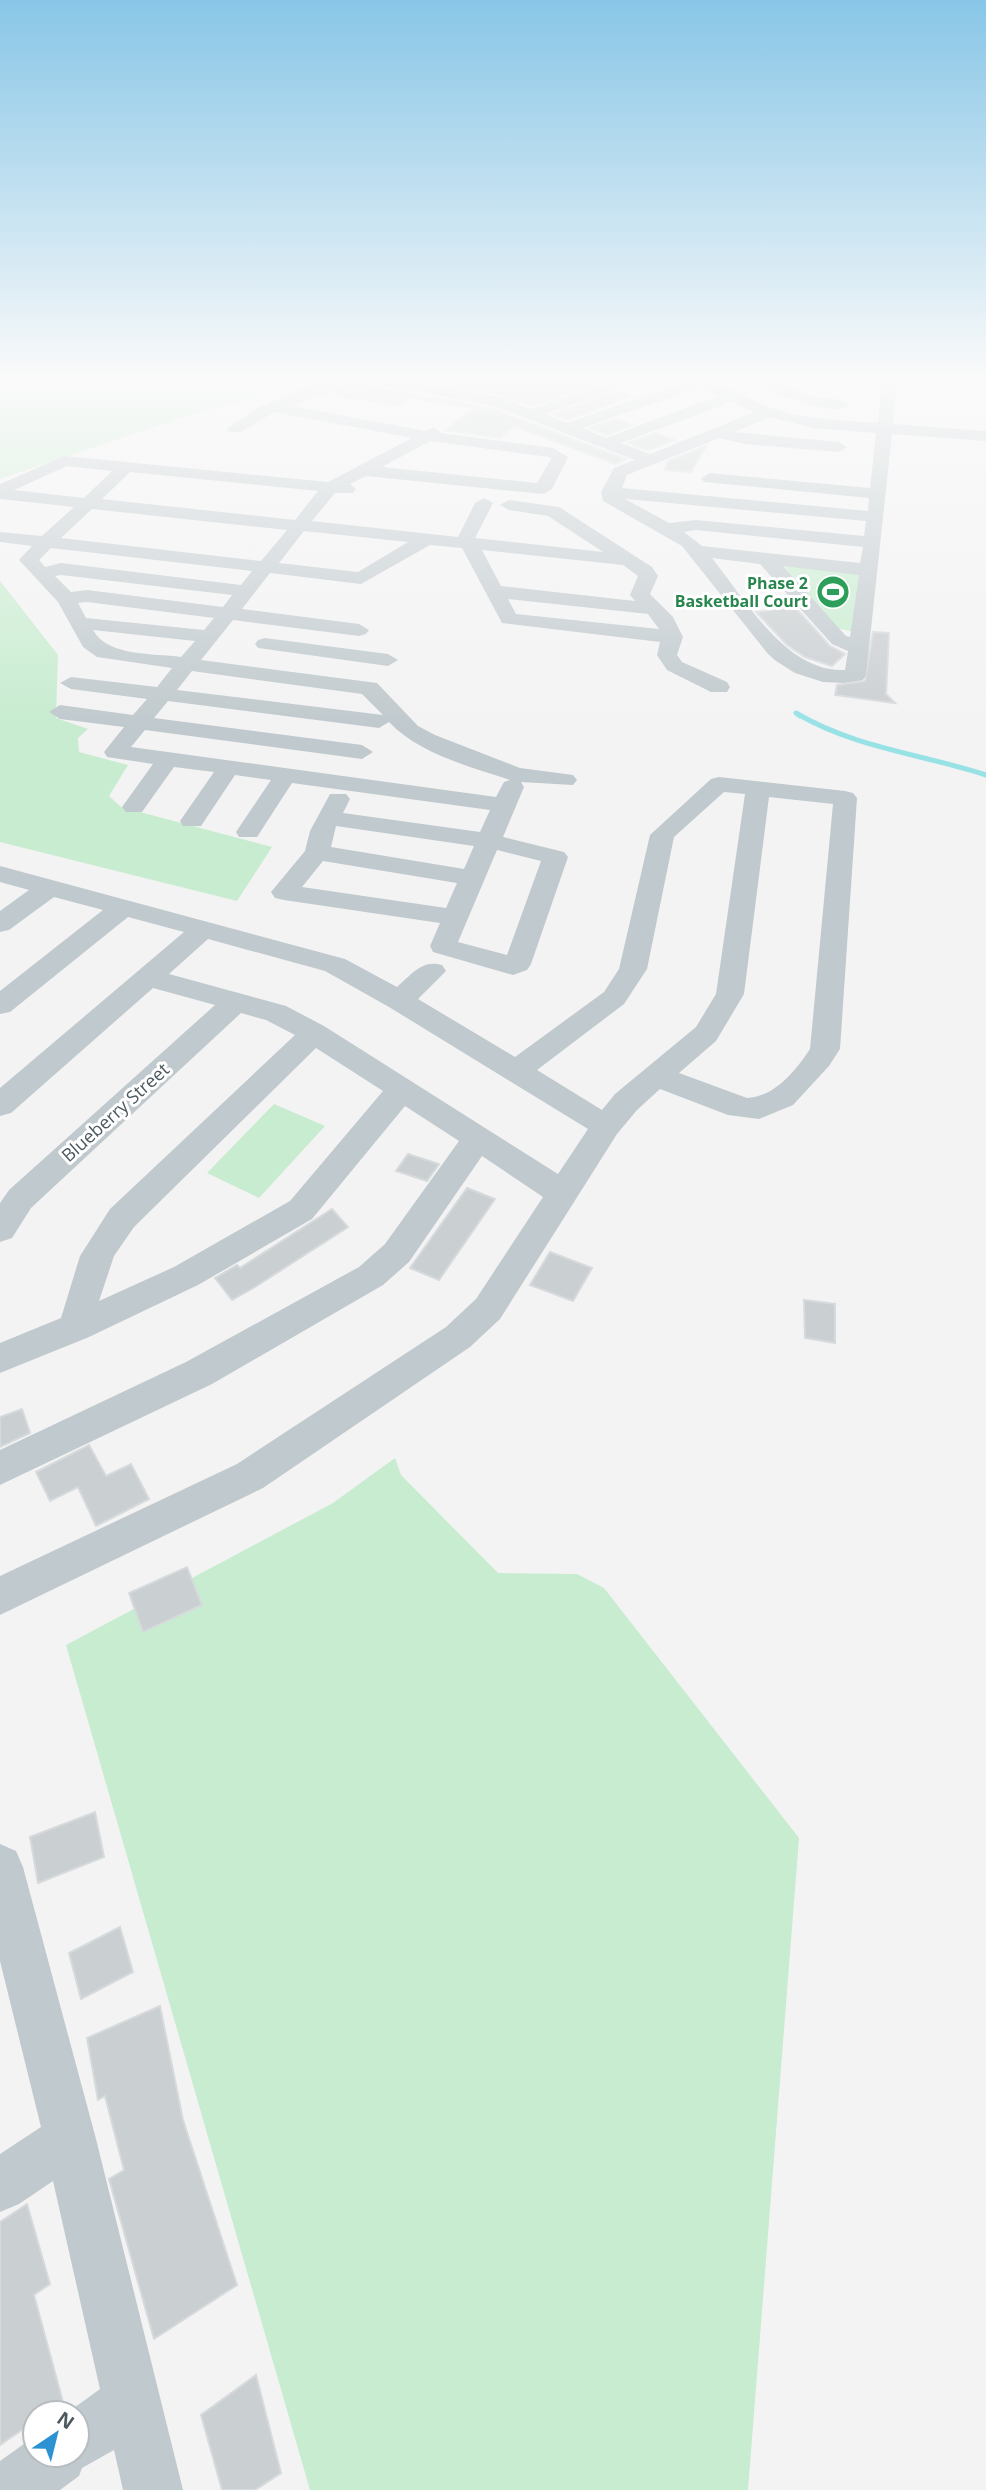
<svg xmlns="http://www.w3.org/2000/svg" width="986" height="2490" viewBox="0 0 986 2490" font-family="'Open Sans',sans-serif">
<rect width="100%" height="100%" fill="#f4f3f3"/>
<path fill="#c7eccf" d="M 0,378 L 318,378 L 175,420 L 0,479 Z
M 782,563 L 860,572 L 854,632 L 837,628 L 810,600 Z
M 0,581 L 58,655 L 56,718 L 88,729 L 78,738 L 79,752 L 128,765 L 109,796 L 121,807 L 272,847 L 237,901 L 0,842 Z
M 274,1104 L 325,1126 L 259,1198 L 207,1173 Z
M 395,1458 L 401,1475 L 498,1573 L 577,1574 L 604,1588 L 799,1838 L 748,2490 L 310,2490 L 66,1645 L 333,1503 Z"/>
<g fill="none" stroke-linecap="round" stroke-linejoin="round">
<path stroke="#98e2e5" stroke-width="5" d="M 800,716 L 796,713 C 855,748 922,754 986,775"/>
</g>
<path fill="#cacfd1" stroke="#d7dadd" stroke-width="2" d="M 410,378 L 582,378 L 597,384 L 531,406 L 498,394 Z
M 354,379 L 364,385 L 493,409 L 625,459 L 615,464 L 514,426 L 500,438 L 446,430 L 474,408 L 410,398 L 399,406 L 331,395 Z
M 617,391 L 631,396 L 567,420 L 552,414 Z
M 615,419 L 632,425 L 606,435 L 589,428 Z
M 655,433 L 674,440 L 648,450 L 628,443 Z
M 706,446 L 691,472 L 665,470 L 668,461 Z
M 795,607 L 830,646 L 845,654 L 832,666 L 805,657 L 787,645 L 756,612 Z
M 873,632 L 889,633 L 886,694 L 895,703 L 835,695 L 837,685 L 865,681 Z
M 408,1154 L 439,1164 L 427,1181 L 396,1171 Z
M 467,1188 L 495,1199 L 439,1280 L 410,1268 Z
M 332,1209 L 348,1227 L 255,1287 L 232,1300 L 215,1278 L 237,1265 L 240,1268 Z
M 550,1252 L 592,1268 L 573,1301 L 530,1285 Z
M 804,1300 L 835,1304 L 835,1343 L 805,1338 Z
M 22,1409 L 30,1433 L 0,1447 L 0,1417 Z
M 89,1445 L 106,1476 L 131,1464 L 149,1499 L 96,1526 L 78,1487 L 50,1501 L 36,1472 Z
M 187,1567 L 202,1605 L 143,1632 L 129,1593 Z
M 95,1812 L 104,1857 L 38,1883 L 30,1837 Z
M 120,1927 L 133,1972 L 81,1999 L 69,1953 Z
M 160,2006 L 183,2120 L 237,2285 L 154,2339 L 109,2179 L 124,2170 L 105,2096 L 98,2100 L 87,2038 Z
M 27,2204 L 50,2284 L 34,2295 L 63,2402 L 47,2413 L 35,2413 L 35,2421 L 0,2445 L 0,2222 Z
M 256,2375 L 281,2473 L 255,2490 L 222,2490 L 201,2415 Z"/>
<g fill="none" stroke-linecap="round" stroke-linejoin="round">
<path fill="#c0c9cd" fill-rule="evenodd" d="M 331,378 L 350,378 L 327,393 L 292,406 L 425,431 L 434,427 L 441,433 L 553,448 L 568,457 L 552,489 L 543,494 L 366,476 L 350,484 L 356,489 L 353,493 L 335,493 L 312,521 L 458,537 L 475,503 L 484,498 L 493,503 L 475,538 L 603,552 L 548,516 L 509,510 L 500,505 L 509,500 L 559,507 L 652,567 L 658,576 L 650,594 L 673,617 L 683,637 L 677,655 L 682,662 L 727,682 L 730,687 L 727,692 L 711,692 L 667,670 L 657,655 L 660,642 L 502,623 L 462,548 L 430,545 L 361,584 L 270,573 L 242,609 L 359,624 L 369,630 L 366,634 L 359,636 L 233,620 L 201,660 L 377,683 L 418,726 L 435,735 L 520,768 L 573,775 L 577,780 L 573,785 L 521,782 L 524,787 L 503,837 L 564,852 L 568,857 L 531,964 L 527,970 L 513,975 L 433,952 L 430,946 L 440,923 L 284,900 L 275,898 L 271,892 L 305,851 L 310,831 L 330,794 L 346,794 L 350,799 L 343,813 L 480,832 L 490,810 L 292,783 L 257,837 L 239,837 L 236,832 L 271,780 L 235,775 L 201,826 L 183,826 L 180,821 L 214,772 L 174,767 L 142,812 L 126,812 L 122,807 L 153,764 L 107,757 L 104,752 L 124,727 L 60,719 L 49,712 L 60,705 L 133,715 L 147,699 L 71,689 L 60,683 L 71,677 L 157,687 L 172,668 L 97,657 L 83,647 L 58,602 L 19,560 L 32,546 L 0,542 L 0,532 L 42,536 L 74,507 L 0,499 L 0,484 L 65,456 L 328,482 L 412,438 L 274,412 L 241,432 L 229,432 L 227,429 L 259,407 ZM 430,441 L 549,457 L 551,459 L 537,483 L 382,467 ZM 67,466 L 112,471 L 84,498 L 14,490 ZM 130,472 L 318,491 L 295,520 L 102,499 ZM 92,509 L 287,530 L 261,561 L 61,538 ZM 304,531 L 408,542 L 358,572 L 279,563 ZM 51,548 L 252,571 L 241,585 L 61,563 L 45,567 L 39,560 ZM 482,550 L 623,565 L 638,576 L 630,595 L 635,601 L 501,586 ZM 61,575 L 232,595 L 223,607 L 87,590 L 71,592 L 55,576 ZM 508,599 L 648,614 L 659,629 L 516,614 ZM 87,602 L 214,618 L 204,630 L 86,618 L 78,603 ZM 93,630 L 195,641 L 181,657 C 154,653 108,657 93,630 ZM 192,671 L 362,694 L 383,715 L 177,690 ZM 168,701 L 379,728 L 389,722 C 418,753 470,767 510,780 L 504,782 L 496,797 L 131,747 L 145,730 L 362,759 L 373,752 L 362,745 L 154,718 ZM 336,826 L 474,846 L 464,869 L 331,847 ZM 497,850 L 541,861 L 507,955 L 458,942 ZM 323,861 L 457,883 L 446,908 L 302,887 Z
M 357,378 L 392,378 L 498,397 L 531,409 L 623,378 L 646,378 L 545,414 L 567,423 L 686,382 L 682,378 C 716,378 743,398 775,409 C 808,420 843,420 878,423 L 882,378 L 897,378 L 893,424 L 986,431 L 986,441 L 892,434 L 866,675 L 863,680 L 844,683 L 823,682 L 795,673 L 776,661 L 768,654 L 682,546 L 603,501 L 601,492 L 614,468 L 635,460 L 494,406 L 364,382 ZM 699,388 L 718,396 L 606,438 L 582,428 ZM 731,402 L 755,412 L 650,454 L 621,443 ZM 770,417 L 813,428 L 876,433 L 870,488 L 710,473 L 701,478 L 704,482 L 869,498 L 868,511 L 622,488 L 627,475 L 719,438 L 745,444 L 839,452 L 847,447 L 839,442 L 734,432 ZM 625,499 L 866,521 L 864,536 L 696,520 L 669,523 ZM 696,530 L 863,547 L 860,563 L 702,546 L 684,532 ZM 712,558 L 760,564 L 832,644 L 848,651 L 845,670 C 786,673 745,599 712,558 ZM 783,566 L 859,575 L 850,637 L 846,636 Z
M 747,378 L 768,378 L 810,396 L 842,400 L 850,405 C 836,419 761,391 747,378 Z
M 265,638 L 388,654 L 398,660 L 388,666 L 258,648 L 255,644 L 258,640 Z
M 719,777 L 845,791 L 853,793 L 857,798 L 840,1049 L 829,1066 L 793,1105 L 759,1119 L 728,1115 L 660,1089 L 637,1110 L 617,1134 L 500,1319 L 470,1347 L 263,1488 L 0,1615 L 0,1576 L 237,1464 L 446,1327 L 476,1299 L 543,1197 L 482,1156 L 409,1262 L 383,1285 L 212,1384 L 0,1485 L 0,1450 L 186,1362 L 359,1267 L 385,1244 L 459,1141 L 405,1106 L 312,1219 L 198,1285 L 89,1337 L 0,1373 L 0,1343 L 61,1318 L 80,1256 L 110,1209 L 295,1035 L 266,1020 L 241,1013 L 31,1208 L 12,1238 L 0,1242 L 0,1203 L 9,1190 L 215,1005 L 153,988 L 11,1113 L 0,1116 L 0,1088 L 184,932 L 128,917 L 10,1012 L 0,1014 L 0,991 L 103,910 L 54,897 L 9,930 L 0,932 L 0,911 L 29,890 L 0,882 L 0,866 L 345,959 L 397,987 C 411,975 422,959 442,965 L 446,971 L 418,999 L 515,1057 L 604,992 L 619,969 L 650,835 L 711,779 ZM 724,792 L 745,794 L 716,994 L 696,1027 L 615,1094 L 602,1110 L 537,1070 L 624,1004 L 647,969 L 674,837 ZM 769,797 L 833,804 L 810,1049 C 796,1070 775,1097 747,1098 L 679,1073 L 716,1041 L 744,994 ZM 208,939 L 325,971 L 389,1007 L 588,1129 L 558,1174 L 324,1026 L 286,1006 L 169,974 ZM 316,1048 L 383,1091 L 290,1201 L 174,1267 L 99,1301 L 114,1256 L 134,1227 Z
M 0,1844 L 16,1851 L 23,1867 L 96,2139 L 183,2490 L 123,2490 L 114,2450 L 82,2468 L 79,2476 L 60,2490 L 0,2490 L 0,2461 L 35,2436 L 35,2455 L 77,2455 L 77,2413 L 67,2413 L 100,2389 L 53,2181 L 19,2204 L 0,2212 L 0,2154 L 41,2127 L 0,1961 Z"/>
</g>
<linearGradient id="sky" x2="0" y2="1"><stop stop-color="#88c6e7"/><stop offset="0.52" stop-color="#fafafa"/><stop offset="1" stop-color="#fafafa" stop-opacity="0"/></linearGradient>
<rect width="986" height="727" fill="url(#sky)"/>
<defs>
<symbol id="stadium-disc" viewBox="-11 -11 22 22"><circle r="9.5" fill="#2e9e5b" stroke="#fff"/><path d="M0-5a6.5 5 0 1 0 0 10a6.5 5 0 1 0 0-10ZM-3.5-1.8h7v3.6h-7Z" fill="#fff"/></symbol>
</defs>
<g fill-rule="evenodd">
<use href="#stadium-disc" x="814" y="573" width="38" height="38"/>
</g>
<g text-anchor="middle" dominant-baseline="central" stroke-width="6" stroke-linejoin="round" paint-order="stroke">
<g font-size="16" font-weight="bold" fill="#27864d" stroke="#fff" text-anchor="end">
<text x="808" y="583">Phase 2<tspan x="808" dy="18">Basketball Court</tspan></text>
</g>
<g font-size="18" fill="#4c595e" stroke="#fff">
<text transform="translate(115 1112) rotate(-42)">Blueberry Street</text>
</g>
</g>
<g transform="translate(56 2434) rotate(35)"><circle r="33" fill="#ffffff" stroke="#b7bdbf" stroke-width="2"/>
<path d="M0-5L12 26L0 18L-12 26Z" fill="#2d92d4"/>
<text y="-10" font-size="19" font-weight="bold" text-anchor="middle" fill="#4c595e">N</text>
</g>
</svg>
